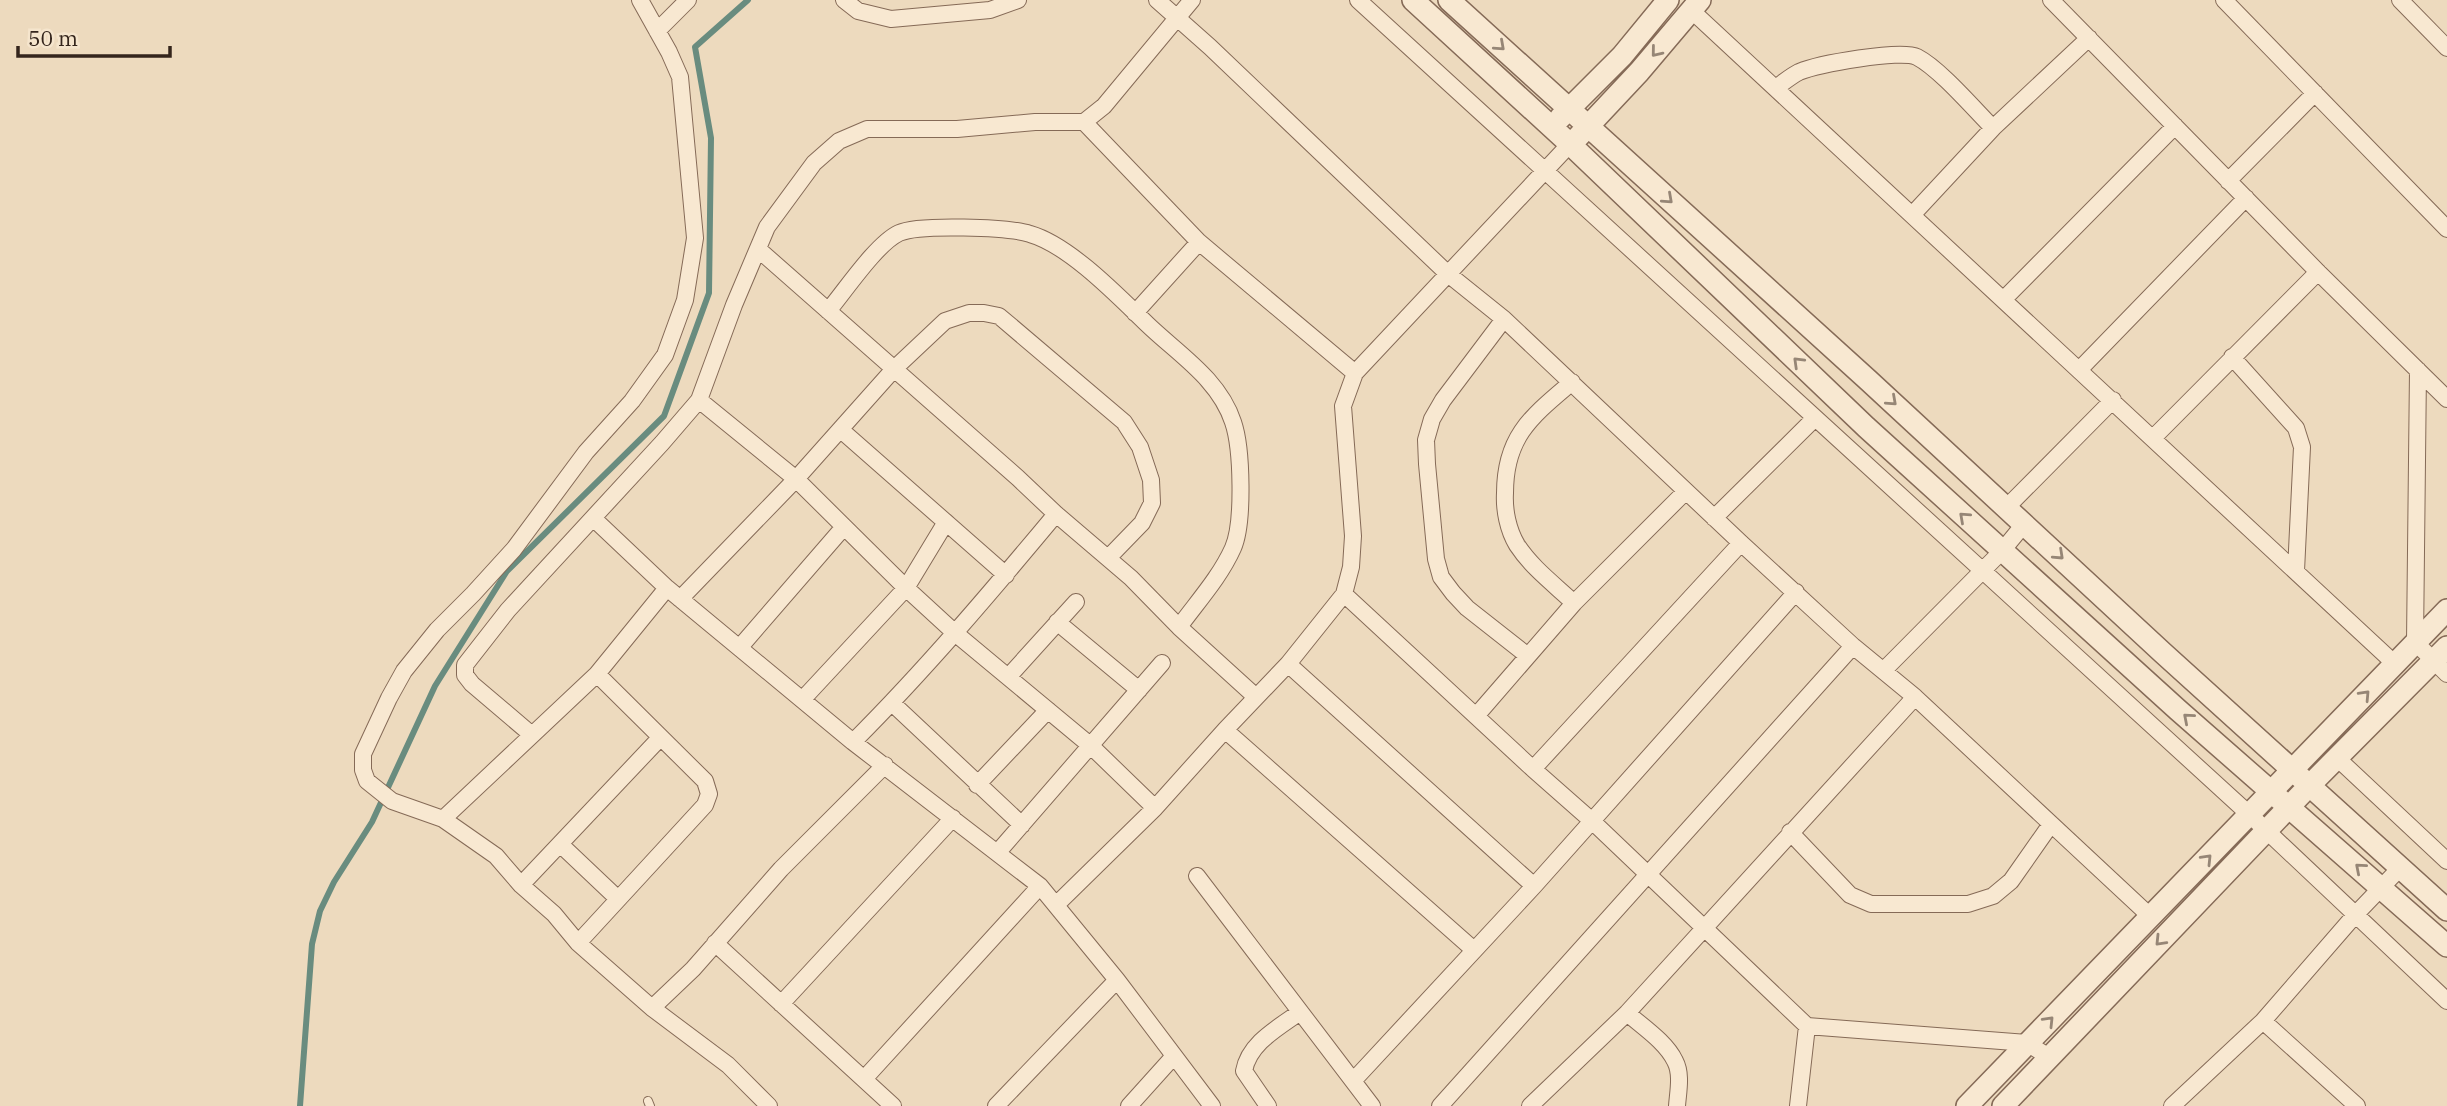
<svg xmlns="http://www.w3.org/2000/svg" width="2447" height="1106" viewBox="0 0 2447 1106" font-family="'IBM Plex Serif',serif">
<rect width="100%" height="100%" fill="#eddabe"/>
<g fill="none" stroke-linecap="round" stroke-linejoin="round">
<path stroke="#698c7f" stroke-width="6" d="M 300,1106 L 312,944 L 320,911 L 334,882 L 372,822 L 435,686 L 507,571 L 664,416 L 709,293 L 711,138 L 695,47 L 748,0"/>
<defs>
<path id="service" d="M 648,1101 L 650,1106"/>
<path id="minor" d="M 640,0 L 669,52 L 680,77 L 695,238 L 685,300 L 665,355 L 632,401 L 586,452 L 514,549 L 473,594 L 437,630 L 404,671 L 389,698 L 363,754 L 363,770 L 367,781 L 392,801 L 443,819 L 496,856 L 521,885 L 554,914 L 578,943 L 652,1008 L 728,1065 L 769,1106
M 844,0 L 858,11 L 891,19 L 990,10 L 1018,0
M 1157,0 L 1210,47 L 1448,274 L 1504,319 L 1741,543 L 1853,646 L 1915,697 L 2151,917
M 1358,0 L 2250,815 L 2447,1001
M 2051,0 L 2318,272 L 2447,399
M 2224,0 L 2447,229
M 2400,0 L 2447,48
M 1691,10 L 2394,663
M 657,31 L 688,0
M 1777,87 C 1784,82 1791,76 1799,72 C 1818,64 1901,49 1917,57 C 1940,69 1974,109 1993,128
M 1084,122 L 1199,242 L 1355,373
M 2228,181 L 2315,93
M 1913,214 L 1993,128 L 2089,38
M 758,249 L 1018,478 L 1056,514 L 1131,578 L 1179,627 L 1256,697
M 2004,299 L 2175,126
M 828,311 C 845,291 876,244 899,233 C 918,224 1009,227 1030,234 C 1069,245 1118,296 1147,324 C 1178,354 1219,379 1233,422 C 1242,448 1244,523 1233,548 C 1220,577 1198,601 1179,627
M 1135,313 L 1199,242
M 1504,319 L 1443,400 L 1432,419 L 1426,440 L 1427,464 L 1436,559 L 1441,577 L 1453,593 L 1467,608 L 1528,656
M 2232,357 L 2296,428 L 2302,447 L 2296,571
M 2080,369 L 2246,198
M 2418,370 L 2415,642 L 2447,674
M 1572,382 C 1532,416 1505,436 1505,493 C 1504,510 1508,530 1517,545 C 1532,568 1555,585 1574,603
M 699,400 L 796,479 L 906,588 L 955,633 L 1091,746 L 1155,808
M 841,430 L 1006,575
M 2153,438 L 2318,272
M 2007,507 L 2113,400
M 593,518 L 667,588 L 853,742 L 1040,886 L 1117,980 L 1212,1106
M 1714,518 L 1815,418
M 1344,594 L 1533,769 L 1592,821 L 1807,1026 L 2027,1043 L 2049,1057
M 680,599 L 796,479 L 894,369 L 945,321 L 969,313 L 984,313 L 999,316 L 1124,422 L 1140,447 L 1151,480 L 1152,503 L 1142,523 L 1109,557
M 1057,622 L 1139,690
M 740,647 L 843,528
M 1288,664 L 1534,886
M 1884,670 L 2002,551 L 2025,523
M 1009,676 L 1076,602
M 802,700 L 906,588 L 946,522
M 892,703 L 1022,825
M 1476,716 L 1574,603 L 1685,492
M 1225,730 L 1474,950
M 532,735 L 472,684 L 465,675 L 465,665 L 508,610 L 662,443 L 699,400 L 734,305 L 767,227 L 814,163 L 839,141 L 867,129 L 957,129 L 1035,122 L 1084,122 L 1104,106 L 1192,0
M 853,742 C 925,670 991,592 1056,514
M 2337,758 L 2447,861
M 1533,769 L 1741,543
M 977,785 L 1048,710
M 443,819 L 597,674 L 667,588
M 1790,832 L 1850,895 L 1871,904 L 1968,904 L 1993,896 L 2011,881 L 2051,824
M 560,844 L 617,898
M 998,852 L 1162,663
M 1197,876 L 1372,1106
M 521,885 L 660,738
M 1057,904 L 1155,808 L 1225,730 L 1288,664 L 1344,594 L 1351,567 L 1353,536 L 1343,406 L 1355,373 L 1570,144
M 578,943 L 705,805 L 709,794 L 705,781 L 597,674
M 715,943 L 893,1106
M 781,1004 L 953,818
M 652,1008 L 693,969 L 781,869 L 885,765
M 1627,1013 C 1643,1027 1666,1042 1675,1061 C 1682,1074 1678,1092 1677,1106
M 2263,1021 L 2357,1106
M 864,1079 L 1040,886
M 1353,1081 L 1534,886 L 1796,592
M 996,1106 L 1117,980
M 1129,1106 L 1174,1056
M 1268,1106 L 1244,1071 C 1249,1043 1278,1028 1300,1012
M 1440,1106 L 1853,646
M 1530,1106 L 1627,1013 L 1915,697
M 1798,1106 L 1807,1026
M 2172,1106 L 2263,1021 L 2355,915 L 2400,868"/>
<path id="tertiary" d="M 1413,0 L 1570,144 L 1866,427 L 2178,710 L 2447,946
M 1449,0 L 1868,380 L 2163,653 L 2447,910
M 1560,118 L 1622,56 L 1668,0
M 1578,137 L 1639,72 L 1700,0
M 1967,1106 L 2447,610
M 2003,1106 L 2309,786 L 2447,647"/>
</defs>
<use href="#service" stroke="#856a57" stroke-width="10"/>
<use href="#minor" stroke="#856a57" stroke-width="18"/>
<use href="#tertiary" stroke="#856a57" stroke-width="24"/>
<use href="#service" stroke="#f8e8d1" stroke-width="8"/>
<use href="#minor" stroke="#f8e8d1" stroke-width="16"/>
<use href="#tertiary" stroke="#f8e8d1" stroke-width="21"/>
</g>
<defs><path id="oneway-chevron" d="M-2-3.5L2.5 0L-2 3.5" fill="none" stroke-width="1.6" stroke-linecap="round" stroke-linejoin="round" transform="scale(1.75)"/></defs>
<g stroke="#968676">
<use href="#oneway-chevron" transform="translate(1500 46) rotate(42)"/>
<use href="#oneway-chevron" transform="translate(1656 52) rotate(129)"/>
<use href="#oneway-chevron" transform="translate(1668 199) rotate(42)"/>
<use href="#oneway-chevron" transform="translate(1798 362) rotate(-136)"/>
<use href="#oneway-chevron" transform="translate(1892 401) rotate(42)"/>
<use href="#oneway-chevron" transform="translate(1964 517) rotate(-138)"/>
<use href="#oneway-chevron" transform="translate(2059 555) rotate(43)"/>
<use href="#oneway-chevron" transform="translate(2365 695) rotate(-47)"/>
<use href="#oneway-chevron" transform="translate(2188 718) rotate(-139)"/>
<use href="#oneway-chevron" transform="translate(2207 859) rotate(-46)"/>
<use href="#oneway-chevron" transform="translate(2360 868) rotate(-139)"/>
<use href="#oneway-chevron" transform="translate(2160 941) rotate(134)"/>
<use href="#oneway-chevron" transform="translate(2049 1021) rotate(-46)"/>
</g>
<path d="M18 46v10h152v-10" fill="none" stroke="#34251c" stroke-width="3.5"/>
<text x="28" y="46" font-size="21" fill="#34251c" stroke="#f5e5cd" stroke-width="5" paint-order="stroke">50 m</text>
</svg>
